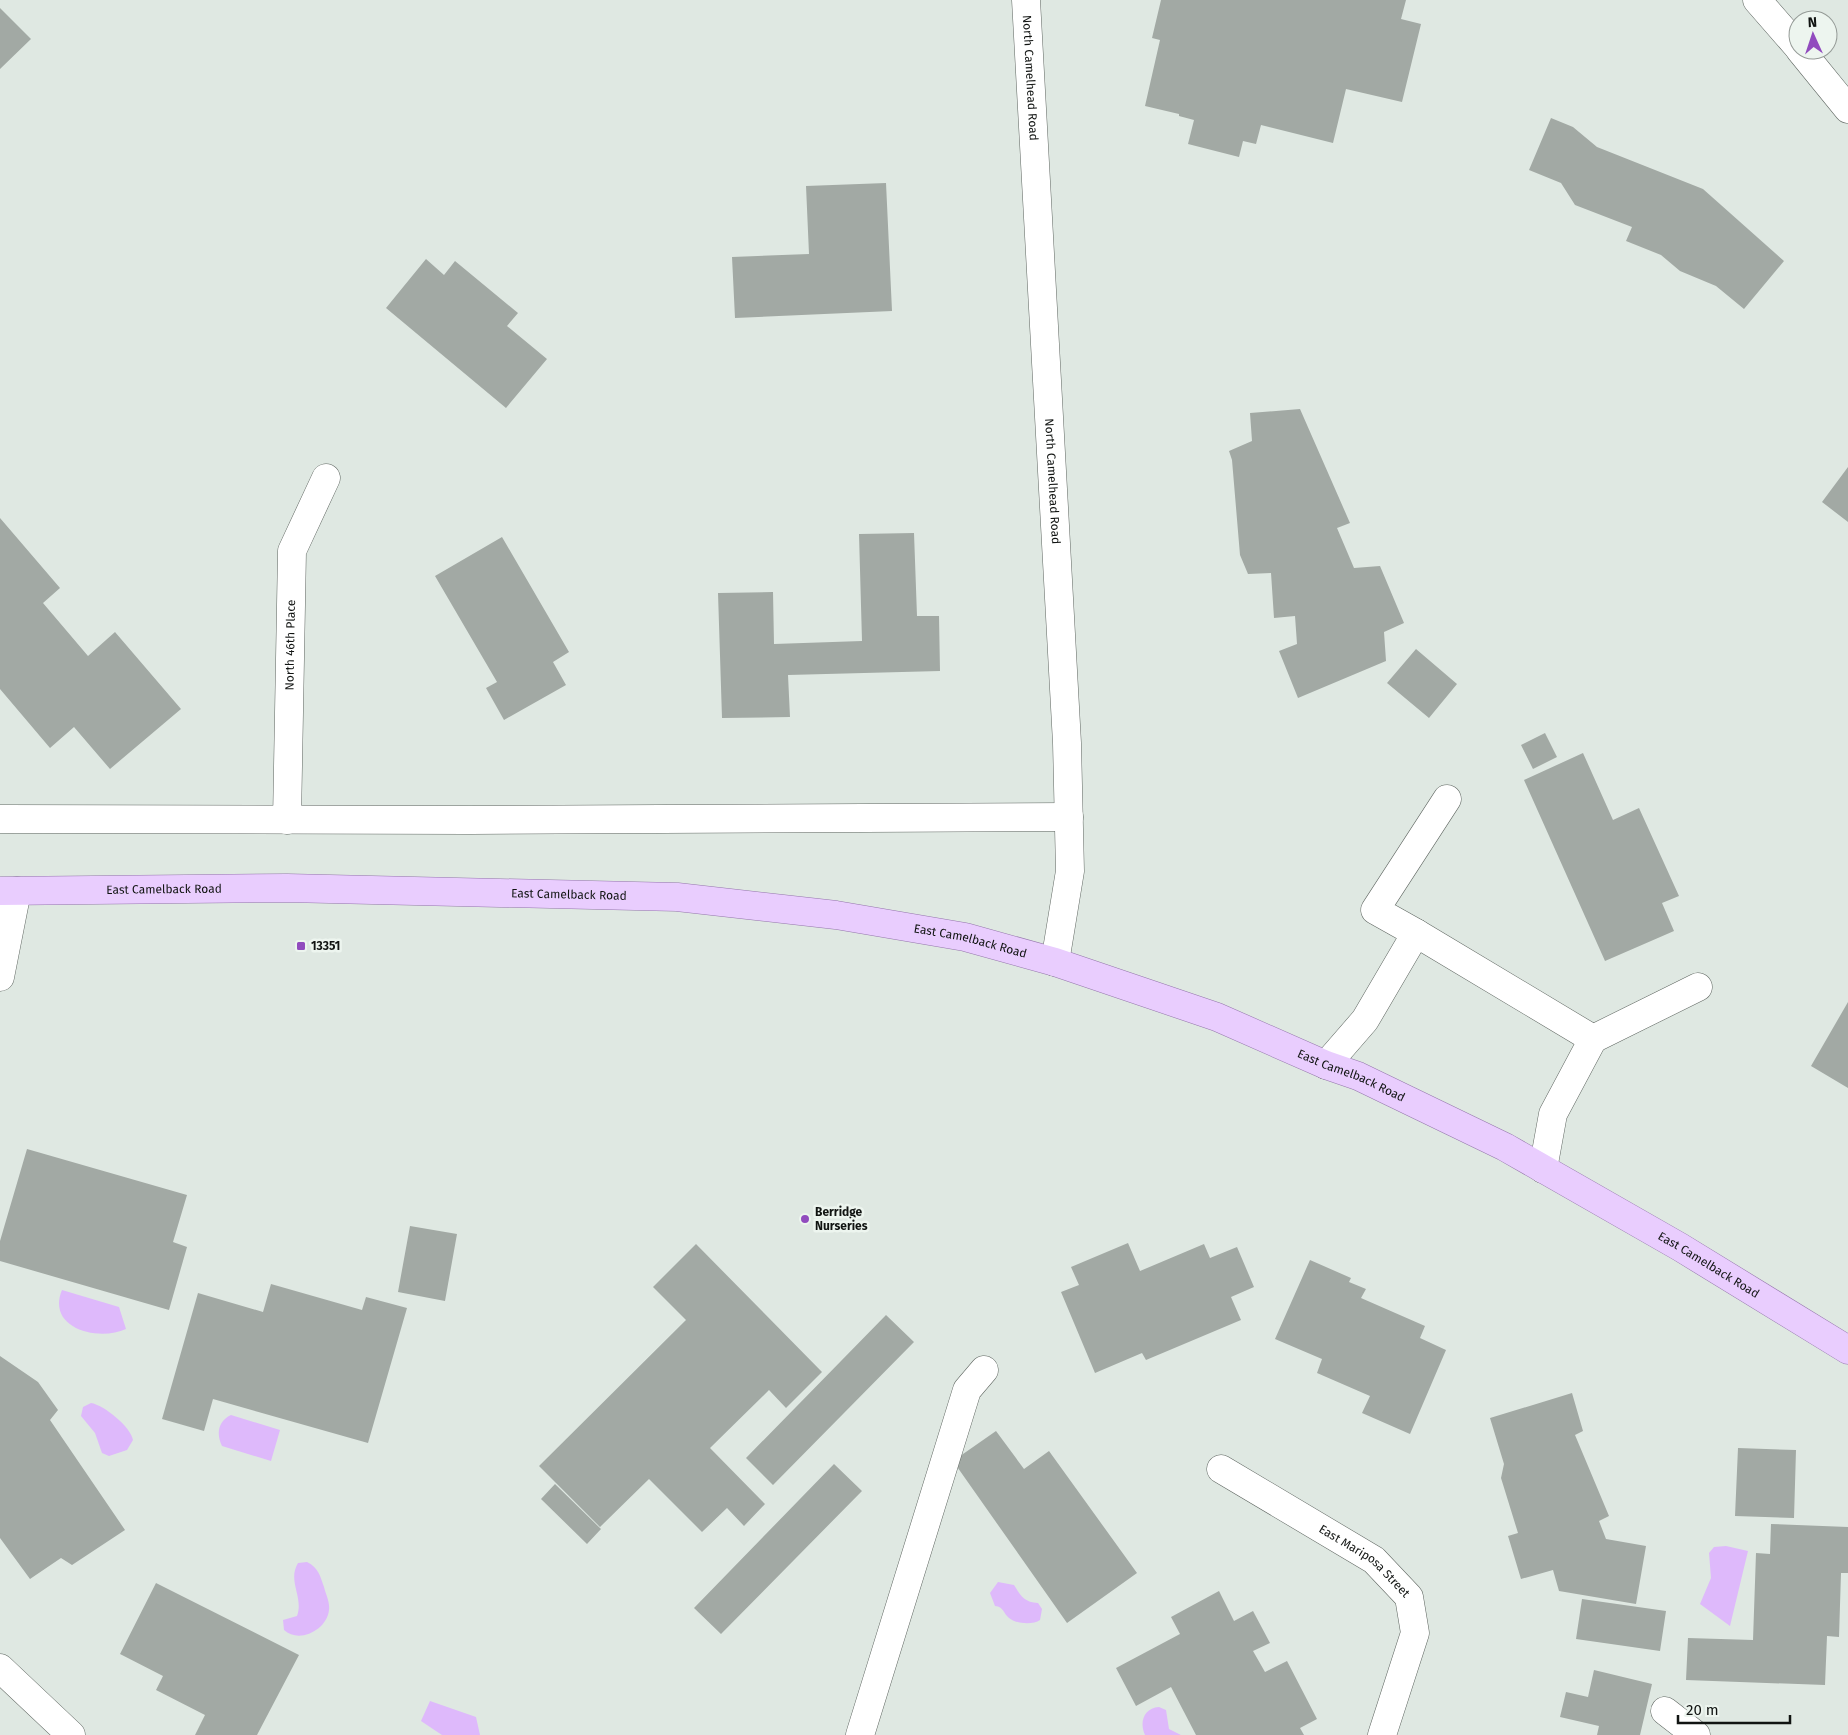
<svg xmlns="http://www.w3.org/2000/svg" width="1848" height="1735" viewBox="0 0 1848 1735" font-family="'Fira Sans',sans-serif">
<rect width="100%" height="100%" fill="#dfe8e2"/>
<path fill="#deb9fb" d="M 62,1290 L 119,1307 L 126,1329 C 98,1342 46,1328 62,1290 Z
M 91,1403 C 104,1405 131,1427 133,1440 L 127,1450 L 109,1456 L 102,1453 L 95,1433 L 81,1416 L 83,1407 Z
M 231,1415 L 280,1430 L 271,1461 L 222,1446 C 216,1434 218,1421 231,1415 Z
M 1726,1546 L 1748,1551 L 1730,1626 L 1700,1604 L 1711,1578 L 1709,1553 L 1714,1547 Z
M 307,1562 C 319,1568 320,1576 324,1587 C 326,1595 330,1602 329,1610 C 327,1630 299,1644 284,1630 L 283,1620 L 297,1616 C 304,1597 287,1581 298,1563 Z
M 998,1582 L 1014,1585 C 1021,1596 1024,1602 1038,1603 L 1042,1609 L 1040,1620 C 1033,1625 1016,1624 1009,1618 C 1003,1613 1004,1607 995,1606 L 990,1593 Z
M 430,1701 L 476,1717 L 480,1735 L 442,1735 L 421,1721 Z
M 1159,1707 L 1166,1710 L 1169,1729 L 1181,1735 L 1145,1735 C 1139,1722 1144,1708 1159,1707 Z"/>
<path fill="#a2a9a4" d="M 1161,0 L 1406,0 L 1401,19 L 1421,24 L 1402,102 L 1346,89 L 1333,143 L 1261,125 L 1256,144 L 1243,141 L 1239,157 L 1188,144 L 1194,120 L 1179,116 L 1179,114 L 1145,106 L 1160,40 L 1152,38 Z
M 0,8 L 31,39 L 0,69 Z
M 1551,118 L 1573,127 L 1597,147 L 1703,189 L 1784,261 L 1744,309 L 1716,286 L 1680,271 L 1661,255 L 1626,241 L 1632,227 L 1575,205 L 1561,183 L 1529,170 Z
M 886,183 L 892,311 L 735,318 L 732,257 L 809,254 L 806,186 Z
M 426,259 L 444,275 L 455,261 L 518,313 L 507,326 L 547,359 L 506,408 L 386,308 Z
M 1300,409 L 1350,523 L 1337,528 L 1354,568 L 1380,566 L 1404,623 L 1384,632 L 1386,661 L 1298,698 L 1279,651 L 1297,644 L 1295,616 L 1274,618 L 1271,573 L 1248,574 L 1240,555 L 1232,460 L 1229,451 L 1252,441 L 1250,413 Z
M 1848,467 L 1848,522 L 1822,502 Z
M 0,518 L 60,588 L 43,603 L 88,656 L 115,632 L 181,709 L 110,769 L 74,727 L 50,748 L 0,689 Z
M 914,533 L 917,616 L 939,616 L 940,671 L 788,675 L 790,717 L 722,718 L 718,593 L 773,592 L 774,644 L 862,641 L 859,534 Z
M 502,537 L 569,652 L 553,662 L 566,685 L 504,720 L 486,688 L 497,682 L 435,576 Z
M 1416,649 L 1457,684 L 1429,718 L 1387,683 Z
M 1545,733 L 1557,757 L 1533,769 L 1521,745 Z
M 1583,753 L 1613,820 L 1639,808 L 1679,896 L 1662,903 L 1674,931 L 1605,961 L 1524,780 Z
M 1848,1002 L 1848,1088 L 1811,1066 Z
M 27,1149 L 187,1195 L 173,1242 L 187,1247 L 169,1310 L 0,1261 L 0,1241 Z
M 410,1226 L 457,1234 L 445,1301 L 398,1292 Z
M 1128,1243 L 1140,1271 L 1204,1244 L 1210,1258 L 1237,1247 L 1254,1287 L 1231,1297 L 1241,1320 L 1146,1360 L 1142,1353 L 1095,1373 L 1061,1292 L 1079,1285 L 1071,1267 Z
M 696,1244 L 822,1372 L 786,1408 L 769,1390 L 710,1448 L 765,1504 L 744,1526 L 727,1508 L 702,1532 L 649,1479 L 600,1527 L 539,1466 L 686,1320 L 653,1287 Z
M 1310,1260 L 1351,1278 L 1349,1282 L 1366,1289 L 1361,1298 L 1425,1326 L 1420,1338 L 1446,1350 L 1410,1434 L 1362,1413 L 1370,1396 L 1317,1373 L 1322,1359 L 1275,1339 Z
M 271,1284 L 362,1310 L 366,1297 L 407,1308 L 368,1443 L 213,1399 L 204,1431 L 162,1419 L 198,1293 L 263,1312 Z
M 886,1315 L 914,1342 L 773,1485 L 746,1458 Z
M 0,1356 L 38,1382 L 58,1410 L 50,1420 L 125,1530 L 72,1565 L 61,1558 L 30,1579 L 0,1538 Z
M 1572,1393 L 1583,1431 L 1575,1435 L 1609,1516 L 1599,1521 L 1606,1539 L 1646,1546 L 1636,1604 L 1559,1591 L 1553,1570 L 1521,1579 L 1508,1536 L 1518,1533 L 1501,1478 L 1504,1464 L 1490,1418 Z
M 996,1431 L 1024,1469 L 1049,1451 L 1137,1573 L 1067,1623 L 953,1461 Z
M 1738,1448 L 1796,1450 L 1794,1518 L 1735,1516 Z
M 834,1464 L 862,1491 L 721,1634 L 694,1608 Z
M 555,1484 L 601,1529 L 587,1544 L 541,1499 Z
M 1771,1524 L 1848,1527 L 1848,1573 L 1841,1573 L 1839,1637 L 1827,1636 L 1825,1685 L 1686,1680 L 1688,1638 L 1753,1640 L 1756,1553 L 1770,1554 Z
M 156,1583 L 299,1655 L 257,1735 L 195,1735 L 205,1715 L 156,1690 L 163,1676 L 120,1654 Z
M 1219,1591 L 1234,1621 L 1253,1611 L 1270,1643 L 1253,1651 L 1265,1672 L 1287,1661 L 1317,1719 L 1300,1728 L 1304,1735 L 1196,1735 L 1171,1687 L 1136,1706 L 1116,1668 L 1180,1634 L 1171,1617 Z
M 1582,1599 L 1666,1611 L 1660,1651 L 1576,1639 Z
M 1594,1670 L 1652,1684 L 1640,1735 L 1597,1735 L 1599,1726 L 1560,1717 L 1566,1692 L 1588,1697 Z"/>
<g fill="none" stroke-linecap="round" stroke-linejoin="round">
<defs>
<g id="minor">
<path id="s1" d="M 1026,0 L 1067,743 L 1070,871 L 1055,962"/>
<path d="M 1757,0 L 1798,47"/>
<path d="M 1800,50 L 1848,109"/>
<path d="M 0,819 L 471,820 L 1069,817"/>
<path id="s2" d="M 287,820 L 292,551 L 326,478"/>
<path d="M 1416,933 L 1375,910 L 1447,799"/>
<path d="M 0,977 L 17,891"/>
<path d="M 1593,1039 L 1698,987"/>
<path d="M 1326,1065 L 1365,1020 L 1416,933 L 1593,1039 L 1553,1114 L 1543,1169"/>
<path id="s3" d="M 1221,1469 L 1374,1560 L 1409,1597 L 1415,1633 L 1382,1735"/>
<path d="M 0,1668 L 71,1735"/>
<path d="M 1665,1711 L 1696,1735"/>
<path d="M 860,1735 L 967,1390 L 984,1370"/>
</g>
<g id="major">
<path id="s4" d="M 0,891 L 287,888 L 677,897 L 836,915 L 965,937 L 1055,962 L 1217,1017 L 1326,1065 L 1358,1076 L 1505,1147 L 1680,1247 L 1848,1350"/>
</g>
</defs>
<use href="#minor" stroke="#5f6661" stroke-width="29"/>
<use href="#major" stroke="#9477ab" stroke-width="29"/>
<use href="#minor" stroke="#fff" stroke-width="28"/>
<use href="#major" stroke="#e9cdfe" stroke-width="28"/>
</g>
<g fill="#914bbe" stroke="#edf5ef" stroke-width="2">
<rect x="296" y="941" width="10" height="10" rx="2.5"/>
<circle cx="805" cy="1219" r="5"/>
</g>
<g text-anchor="middle" dominant-baseline="central" stroke-width="5" stroke-linejoin="round" paint-order="stroke">
<g font-size="12" fill="#111412" stroke="#edf5ef">
<text stroke="none"><textPath href="#s1" startOffset="78">North Camelhead Road</textPath></text>
<text stroke="none"><textPath href="#s1" startOffset="482">North Camelhead Road</textPath></text>
<text stroke="none"><textPath href="#s2" startOffset="175">North 46th Place</textPath></text>
<text stroke="none"><textPath href="#s4" startOffset="164">East Camelback Road</textPath></text>
<text stroke="none"><textPath href="#s4" startOffset="569">East Camelback Road</textPath></text>
<text stroke="none"><textPath href="#s4" startOffset="974">East Camelback Road</textPath></text>
<text stroke="none"><textPath href="#s4" startOffset="1379">East Camelback Road</textPath></text>
<text stroke="none"><textPath href="#s4" startOffset="1784">East Camelback Road</textPath></text>
<text stroke="none"><textPath href="#s3" startOffset="171">East Mariposa Street</textPath></text>
</g>
<g font-size="12" font-weight="bold" fill="#111412" stroke="#edf5ef" text-anchor="start">
<text x="311" y="946">13351</text>
<text x="815" y="1212">Berridge<tspan x="815" dy="14">Nurseries</tspan></text>
</g>
</g>
<g transform="translate(1813 35) rotate(357)"><circle r="24" fill="#edf5ef" stroke="#959b97"/>
<path d="M0-4L9 19L0 12L-9 19Z" fill="#914bbe"/>
<text y="-8" font-size="14" font-weight="bold" text-anchor="middle" fill="#111412">N</text>
</g>
<path d="M1678 1715v8h112v-8" fill="none" stroke="#111412" stroke-width="2.5"/>
<text x="1686" y="1715" font-size="15" fill="#111412" stroke="#edf5ef" stroke-width="4" paint-order="stroke">20 m</text>
</svg>
